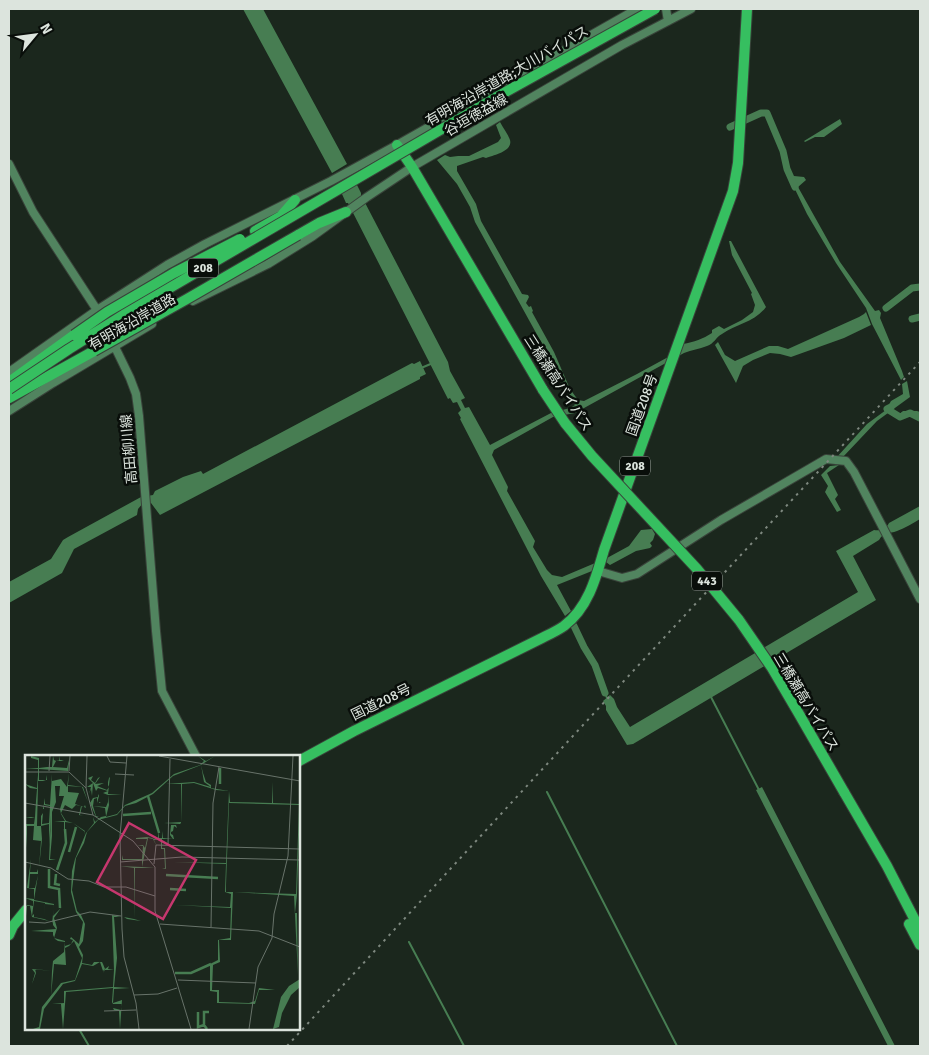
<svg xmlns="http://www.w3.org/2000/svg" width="929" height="1055" viewBox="0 0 929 1055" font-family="Signika,'Noto Sans JP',sans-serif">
<rect width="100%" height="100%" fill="#1b271d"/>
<path fill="#477d52" d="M 243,9 L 263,9 L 347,164 L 332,173 Z
M 840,119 L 842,124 L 824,137 L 815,137 L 805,142 L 804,141 Z
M 500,122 C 503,128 508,134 510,140 C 513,151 494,155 486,158 L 483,157 L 457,166 L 457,171 L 476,204 L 481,221 L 522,294 L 528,295 L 529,297 L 526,303 L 529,307 L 531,306 L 533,311 L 532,312 L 554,352 L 570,389 L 578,400 L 584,401 L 637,374 L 681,350 L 683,344 C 694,342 703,339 712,333 L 712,330 L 719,326 L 724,329 L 742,320 L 753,312 L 755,305 L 751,294 L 752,293 L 732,255 L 729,241 L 731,241 L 766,307 C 755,322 736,324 722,334 C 716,337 714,344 707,346 C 699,349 692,350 684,353 L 575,413 L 553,417 L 494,450 L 492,455 L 508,487 L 507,491 L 535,541 L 533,547 L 547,570 L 552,575 L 562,577 L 607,558 L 629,546 L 641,530 L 652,529 L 655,534 L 653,540 L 650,543 L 652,546 L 650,548 L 636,551 L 610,565 L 606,562 L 594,567 L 592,571 L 557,585 L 571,611 L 565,616 L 541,576 L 460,419 L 461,418 L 458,413 L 461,410 L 457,402 L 453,403 L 450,398 L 448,399 L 348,203 L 346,203 L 338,185 L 338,183 L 350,176 L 353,177 L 361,193 L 361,195 L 448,362 L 450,371 L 465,398 L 461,400 L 465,408 L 469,407 L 490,445 L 551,413 L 570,408 L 575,405 L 569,397 L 551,360 L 475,222 L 470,207 L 457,184 L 437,160 L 445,155 L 450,157 L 458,156 L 469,156 L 498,142 L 501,138 L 496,125 Z
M 794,176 L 804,177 L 806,180 L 798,187 L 840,262 L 875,311 L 879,310 L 881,313 L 880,318 L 902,371 L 904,377 L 901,380 L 872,324 L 866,308 L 836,263 L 807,214 L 790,179 Z
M 866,312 L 871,325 L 844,338 L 791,357 L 780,354 L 770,353 L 753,360 L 743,366 L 736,383 L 715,345 L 718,342 L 725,355 L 735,361 L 769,346 L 778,346 L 788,349 L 859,317 L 864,314 Z
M 420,361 L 426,374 L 420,377 L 420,379 L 160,515 L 151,503 L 143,503 L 138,509 L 137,515 L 74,549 L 62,573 L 9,603 L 9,582 L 51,559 L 63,540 L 68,537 L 141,497 L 153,495 L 155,491 L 183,477 L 201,471 L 203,474 L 412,363 L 414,364 Z
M 907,381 L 910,397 L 877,421 L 842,458 L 836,458 L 867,424 L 886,410 L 891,401 L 903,394 L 902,384 Z
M 903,411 L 917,411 L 920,412 L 920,419 L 910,416 L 899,420 L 896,417 Z
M 839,465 L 827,473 L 838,495 L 835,499 L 841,510 L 837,512 L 825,492 L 828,486 L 821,475 L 830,466 Z
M 920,506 L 920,519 C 913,523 905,528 897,531 C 889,534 884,531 879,540 L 853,556 L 876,600 L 633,744 L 627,745 L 606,710 L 606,706 L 603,701 L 610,695 L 614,699 L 617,707 L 630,727 L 858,592 L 836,551 L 874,530 C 881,531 886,529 889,523 Z
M 762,787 L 895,1046 L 888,1046 L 756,790 Z"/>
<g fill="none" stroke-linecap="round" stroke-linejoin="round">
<path stroke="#477d52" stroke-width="2" d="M 421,368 L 433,363
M 605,693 L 607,698
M 711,697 L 759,790
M 547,792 L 677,1046
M 409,942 L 464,1046
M 79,1029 L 89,1046"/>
<path stroke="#477d52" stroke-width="7" d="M 730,127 L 761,113 L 767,113 L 783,151 L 787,169 L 795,187
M 886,308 L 912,288 L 920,287
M 912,319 L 920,317
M 891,407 L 887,409 L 900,417 L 910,413 L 920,418
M 574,626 L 584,647 L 595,665 L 605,693"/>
<defs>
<path id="secondary" d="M 666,9 L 668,21
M 9,164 L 33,212 L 97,310 L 130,378 L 136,394 L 139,416 L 156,631 L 162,691 L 196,756
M 193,301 L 268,264 L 313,236 L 367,197 L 412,167 L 622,45 L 691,9
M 9,372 L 97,310 L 167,265 L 205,244 L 331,181 L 397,145 L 637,9
M 9,411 L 53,383 L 152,324
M 598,571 L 622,578 L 637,574 L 721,520 L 826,459 L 846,461 L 854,472 L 920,599"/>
<path id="highway" d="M 397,145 L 412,167 L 543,390
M 255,231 L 281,216 L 295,200
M 298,235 L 319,223 L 346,212
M 9,382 L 74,335
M 9,398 L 94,351
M 299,761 L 354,731 L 540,639 C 548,635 557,631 564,626 C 588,608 596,578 604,550 L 733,191 L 738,163 L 747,9
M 844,792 L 887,866 L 920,930
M 909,924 L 920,945
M 9,935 L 13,926 L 26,910"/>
</defs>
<use href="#secondary" stroke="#39433a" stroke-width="10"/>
<use href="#highway" stroke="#39433a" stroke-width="12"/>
<use href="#secondary" stroke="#51845f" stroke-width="8"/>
<use href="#highway" stroke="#36bf60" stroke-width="10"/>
<path stroke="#7e887f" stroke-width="2" stroke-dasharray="2.5 5" stroke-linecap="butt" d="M 287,1046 L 596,711 L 920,362"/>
<defs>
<path id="highway-bridge" d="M 74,335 L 107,312 L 174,273 L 240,239
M 94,351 L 187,299 L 298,235
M 9,389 L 69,349 L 125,314 L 500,95 L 655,9
M 543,390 L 565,423 L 592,456 L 697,569 L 739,620 L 772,668 L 799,714 L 844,792"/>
</defs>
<use href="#highway-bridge" stroke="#39433a" stroke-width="12" stroke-linecap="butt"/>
<use href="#highway-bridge" stroke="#36bf60" stroke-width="10"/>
</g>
<g text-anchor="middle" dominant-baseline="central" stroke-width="5" stroke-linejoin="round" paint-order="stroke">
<g fill="#090e0a" stroke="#9da49e" stroke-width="1">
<rect x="188" y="258.5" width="30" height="19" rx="4"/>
<rect x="620" y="456.5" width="30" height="19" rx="4"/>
<rect x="692" y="571.5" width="30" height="19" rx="4"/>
</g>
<g font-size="12" font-weight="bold" fill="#dce4dd">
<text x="203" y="268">208</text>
<text x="635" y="466">208</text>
<text x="707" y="581">443</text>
</g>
<g font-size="14" fill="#dce4dd" stroke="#090e0a">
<text transform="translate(507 76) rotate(-30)">有明海沿岸道路;大川バイパス</text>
<text transform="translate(476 115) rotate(-30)">谷垣徳益線</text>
<text transform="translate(132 322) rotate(-30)">有明海沿岸道路</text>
<text transform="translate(558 383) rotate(57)">三橋瀬高バイパス</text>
<text transform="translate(642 405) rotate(-70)">国道208号</text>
<text transform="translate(129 449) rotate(-95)">高田柳川線</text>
<text transform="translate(381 702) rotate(-26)">国道208号</text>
<text transform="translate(806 702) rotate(59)">三橋瀬高バイパス</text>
</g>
</g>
<g transform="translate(25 755)">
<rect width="275" height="275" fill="#1b271d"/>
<path d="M 6,1 L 14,3 L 14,1 L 14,13 L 22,12 L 22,5 L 22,12 L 27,12 L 28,1 L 29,5 L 30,5 L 34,6 L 35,1 L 35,5 L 39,6 L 29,5 L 31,6 L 28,12 L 42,13 L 45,1 L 43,16 L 14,14 L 14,25 L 21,25 L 22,20 L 22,25 L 21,25 L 18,26 L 13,26 L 13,31 L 17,31 L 13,31 L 12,71 L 16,71 L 16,61 L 18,58 L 17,69 L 24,68 L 25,51 L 19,50 L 19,54 L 18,54 L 20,43 L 20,49 L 25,50 L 27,19 L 27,26 L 36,24 L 42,32 L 44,18 L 43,30 L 58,32 L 63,47 L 57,32 L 43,31 L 43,37 L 54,38 L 50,49 L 59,52 L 60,50 L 61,53 L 57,51 L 55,60 L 59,61 L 54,60 L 56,51 L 51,50 L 47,54 L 40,50 L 36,58 L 41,66 L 48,68 L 60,76 L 59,80 L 60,77 L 48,68 L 40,67 L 40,74 L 39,74 L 39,67 L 29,66 L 40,66 L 36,59 L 35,54 L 39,41 L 34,41 L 35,31 L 30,31 L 31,47 L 27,57 L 27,81 L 25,104 L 31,105 L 24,105 L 26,60 L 24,90 L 24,69 L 16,71 L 17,84 L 14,113 L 16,86 L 8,85 L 9,71 L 2,71 L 2,79 L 1,93 L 0,92 L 0,69 L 9,69 L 10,62 L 6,63 L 0,62 L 10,62 L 11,46 L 3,46 L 11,46 L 12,34 L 5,33 L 0,29 L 12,33 L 13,20 L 13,14 L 0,13 L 13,13 L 13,5 L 6,3 ZM 173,1 L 181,6 L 190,1 L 176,10 L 178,18 L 181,27 L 186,30 L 186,33 L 204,36 L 205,47 L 247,48 L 248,27 L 248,48 L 275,49 L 272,140 L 270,158 L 272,158 L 273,220 L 269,141 L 209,137 L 271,139 L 274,50 L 204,48 L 201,130 L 201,137 L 208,137 L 206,185 L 194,185 L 195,207 L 188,210 L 187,235 L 194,235 L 194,247 L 224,248 L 230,246 L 234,233 L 250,235 L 234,235 L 230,249 L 192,248 L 192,237 L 185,236 L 185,209 L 193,205 L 193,185 L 205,183 L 206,153 L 150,150 L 205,152 L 206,139 L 200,137 L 201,109 L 148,107 L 201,108 L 204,36 L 191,35 L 169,28 L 157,29 L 156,68 L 155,69 L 139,68 L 137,75 L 139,68 L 156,67 L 156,29 L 141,29 L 169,27 L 186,32 L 179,27 L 176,10 L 148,21 L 128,39 L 111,48 L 100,51 L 92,60 L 73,65 L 62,77 L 59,88 L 51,103 L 47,135 L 52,156 L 56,160 L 60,169 L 58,186 L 54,192 L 58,200 L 57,208 L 67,210 L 69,207 L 77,207 L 78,209 L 80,214 L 84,211 L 83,214 L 89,215 L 87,160 L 95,162 L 89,162 L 92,203 L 89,232 L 105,233 L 89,234 L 88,248 L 97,245 L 95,274 L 94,256 L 89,255 L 88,253 L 96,255 L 97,249 L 88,249 L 87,247 L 88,233 L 41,237 L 38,274 L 36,249 L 27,249 L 39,248 L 39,236 L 88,232 L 89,215 L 80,215 L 78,218 L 80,214 L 78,216 L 75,207 L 68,211 L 57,209 L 50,226 L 38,229 L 19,254 L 15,274 L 8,274 L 14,272 L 17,252 L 36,228 L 50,225 L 57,203 L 49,186 L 44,191 L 40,193 L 41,210 L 29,209 L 26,241 L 27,216 L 10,214 L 11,218 L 7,229 L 10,218 L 7,214 L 27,216 L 28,206 L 39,197 L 40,187 L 33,186 L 30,184 L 28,180 L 28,177 L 6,176 L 31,174 L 28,170 L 28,166 L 27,169 L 29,150 L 20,149 L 19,164 L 24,166 L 7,162 L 5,151 L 2,151 L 1,161 L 0,161 L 0,151 L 3,150 L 8,151 L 8,146 L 0,143 L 9,144 L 9,134 L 2,133 L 6,104 L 5,117 L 12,117 L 13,114 L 13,119 L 5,119 L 4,133 L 10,133 L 13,120 L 9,145 L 29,149 L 28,161 L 36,153 L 29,163 L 32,173 L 29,183 L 40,186 L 40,191 L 46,189 L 48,185 L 45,184 L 46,182 L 54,189 L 58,167 L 51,157 L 46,137 L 47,116 L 50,104 L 61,78 L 69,68 L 68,62 L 70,67 L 76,62 L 81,61 L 80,53 L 68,51 L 71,61 L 74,61 L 71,62 L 65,48 L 68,43 L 73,42 L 73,39 L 74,41 L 72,48 L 74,48 L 74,47 L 76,48 L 72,48 L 72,43 L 69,44 L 68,51 L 81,52 L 83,47 L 83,40 L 78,38 L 83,36 L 73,33 L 71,36 L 68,28 L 67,41 L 66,34 L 64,39 L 66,32 L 62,32 L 68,28 L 63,23 L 68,21 L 66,25 L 70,28 L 73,23 L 75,22 L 70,29 L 79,28 L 72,31 L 82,35 L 84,32 L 83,30 L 83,27 L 84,23 L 85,22 L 83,39 L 97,39 L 83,40 L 84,50 L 81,62 L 92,59 L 100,50 L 127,38 L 149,19 L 175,10 L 179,6 ZM 9,146 L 20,148 L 19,164 L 9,162 L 9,159 L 7,161 ZM 146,70 L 151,70 L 152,73 L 149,71 L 148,76 L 146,77 L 146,79 L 148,80 L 149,84 L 137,84 L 137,93 L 140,93 L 141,114 L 137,113 L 140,113 L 139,94 L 136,94 L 136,84 L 129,85 L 132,92 L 128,84 L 123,83 L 117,112 L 130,113 L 110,113 L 109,164 L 116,166 L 102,164 L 99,162 L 109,164 L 109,113 L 95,111 L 117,112 L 117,105 L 97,105 L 97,100 L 98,104 L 117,104 L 118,91 L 112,90 L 118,90 L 120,93 L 122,84 L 111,84 L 111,83 L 122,82 L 127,83 L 129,84 L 133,83 L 133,75 L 134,83 L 137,83 L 137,76 L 138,83 L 148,84 L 145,80 ZM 275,224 L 275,232 L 266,240 L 257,258 L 254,272 L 248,274 L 256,242 L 264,231 Z" fill="#477d52" fill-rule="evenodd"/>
<path fill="none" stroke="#477d52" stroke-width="2.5" d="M 195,29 L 195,13M 123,41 L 134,78M 98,60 L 126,58M 44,97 L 51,72M 24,114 L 24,132 L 34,134 L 35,153M 32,115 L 41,88 L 40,74M 31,119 L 30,129 L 35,130M 141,120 L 193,123M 145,134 L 161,135M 150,218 L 166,218 L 186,209M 173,257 L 173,272 L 179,270 L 182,274M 179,269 L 179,257 L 184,257"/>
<path fill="none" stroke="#68736a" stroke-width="1" d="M 62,1 L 61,33 L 68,60 L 108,86 L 130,112 L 130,156 L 166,274M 82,1 L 85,7 L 101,8M 102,1 L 95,81 L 97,174 L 99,202 L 111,248 L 114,274M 134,1 L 275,26M 24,16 L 25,1M 44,16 L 45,1M 0,17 L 44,17 L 61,33M 90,19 L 109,20M 0,48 L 68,60M 143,90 L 145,4M 0,107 L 26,113 L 43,124 L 64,126 L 79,132 L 101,132 L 130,141M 95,107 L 157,102 L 275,105M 129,109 L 131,90 L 275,94M 4,167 L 20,168 L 65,157 L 96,161M 135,169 L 234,176 L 275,192M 186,172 L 188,48 L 194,12M 153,225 L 231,228M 109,240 L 133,239 L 152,233M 79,256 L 111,255M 224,274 L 233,212 L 247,183 L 249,159 L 263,101 L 268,1"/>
<path fill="#c6376e" fill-opacity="0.15" stroke="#c6376e" stroke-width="2.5" d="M 104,68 L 171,105 L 138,164 L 72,127 Z"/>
<rect width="275" height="275" fill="none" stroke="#dce4dd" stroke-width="2.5"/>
</g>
<rect width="929" height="1055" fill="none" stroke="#dce4dd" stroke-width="20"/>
<g transform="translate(35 35) rotate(61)" stroke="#090e0a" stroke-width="4" paint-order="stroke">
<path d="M0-4L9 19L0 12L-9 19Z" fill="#dce4dd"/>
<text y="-8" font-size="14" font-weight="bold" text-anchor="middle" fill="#dce4dd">N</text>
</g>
</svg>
